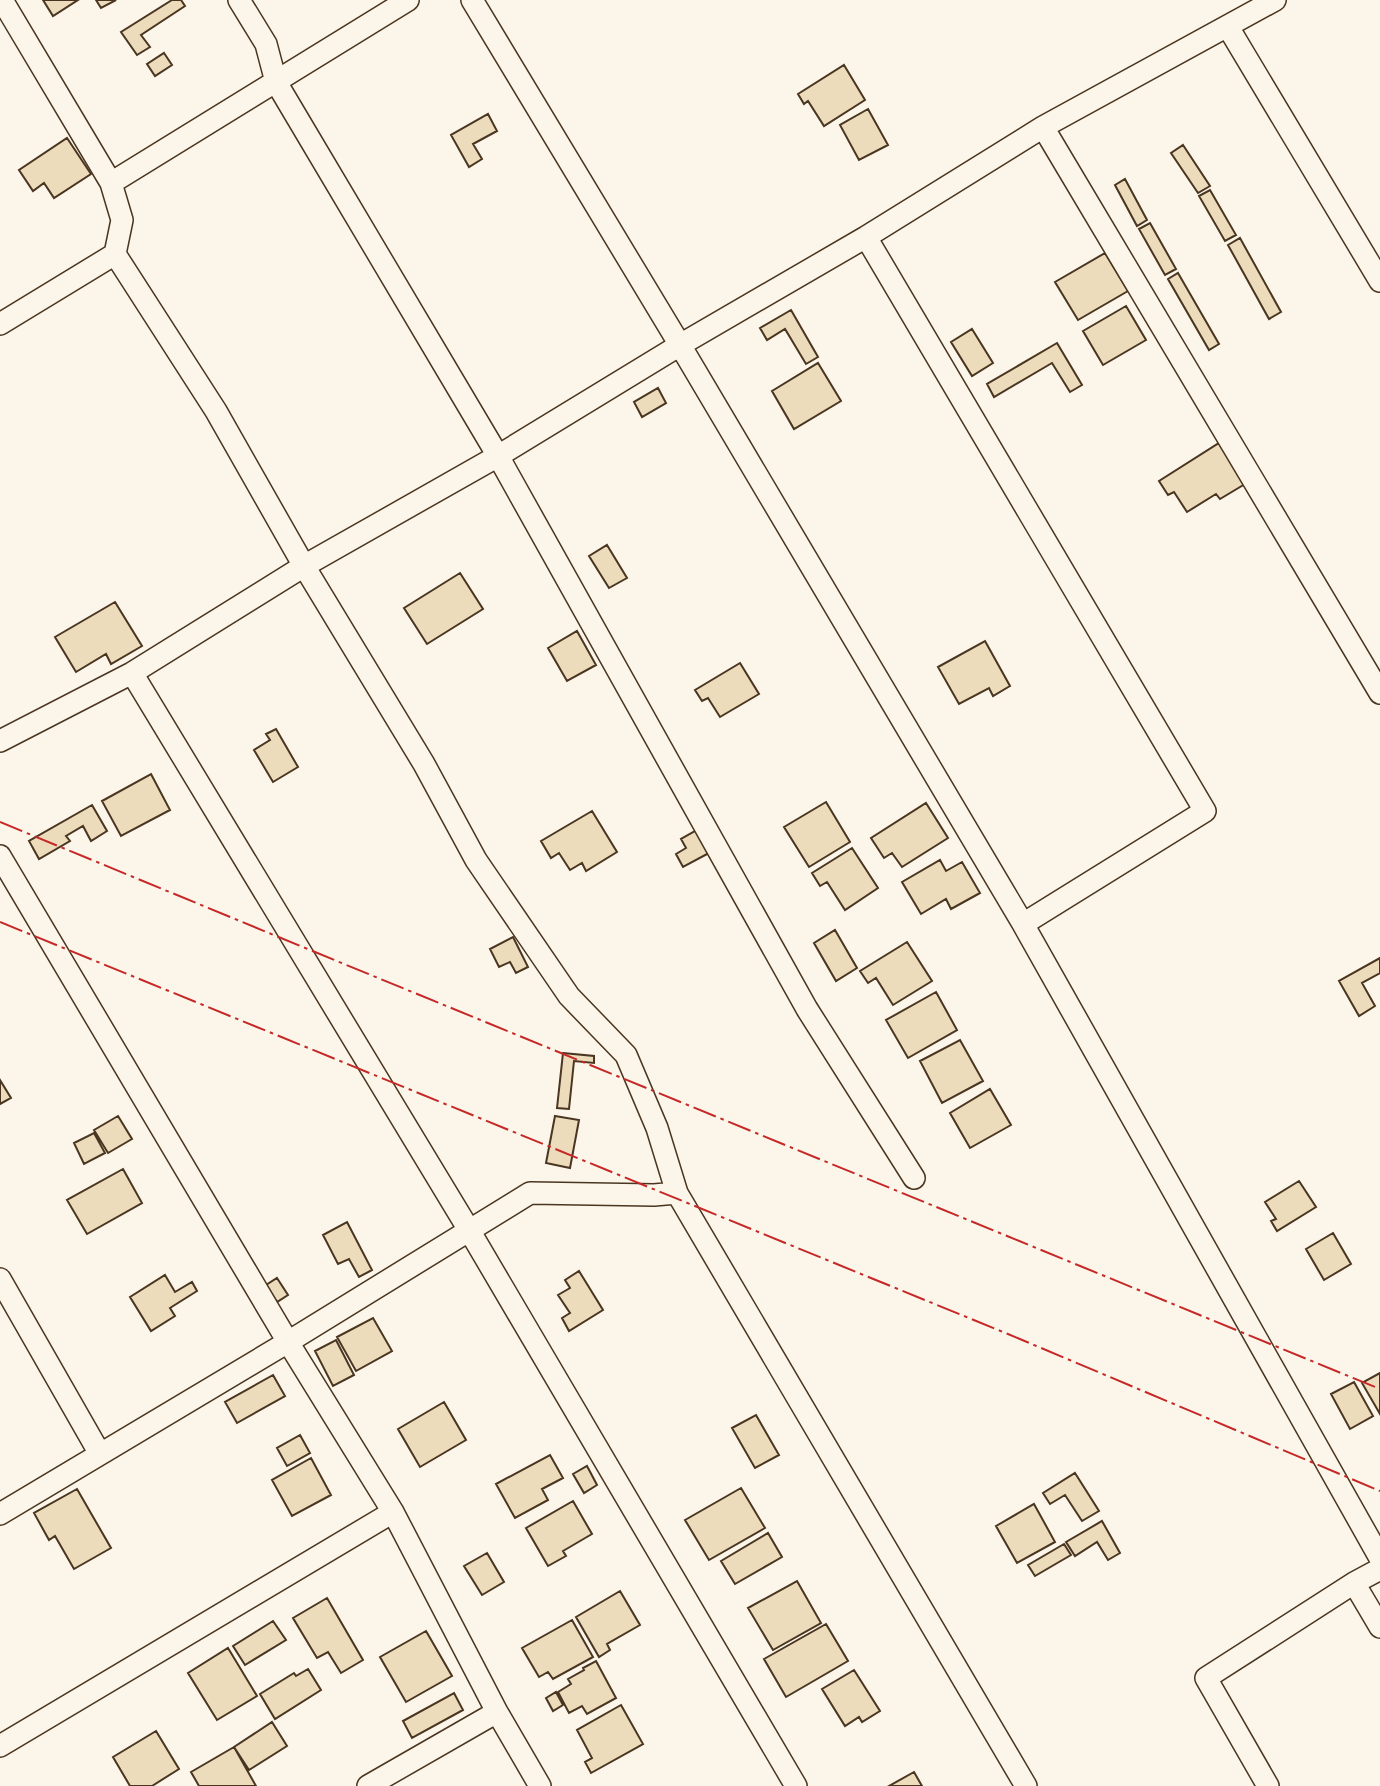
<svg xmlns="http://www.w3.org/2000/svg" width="1380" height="1786" viewBox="0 0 1380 1786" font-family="Raleway,sans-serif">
<rect width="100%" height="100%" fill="#fbf6e9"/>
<path fill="#ecdcbc" stroke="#4a3520" stroke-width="2" d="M 43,0 L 78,0 L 53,16 Z
M 96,0 L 116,0 L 101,8 Z
M 172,0 L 181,0 L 185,6 L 141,35 L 150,47 L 137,55 L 121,32 Z
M 164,53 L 172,65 L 155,76 L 147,64 Z
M 844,65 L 865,100 L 824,126 L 808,101 L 804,104 L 798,94 Z
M 868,109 L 888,145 L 859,160 L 840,125 Z
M 488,114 L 497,131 L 473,144 L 482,159 L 469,167 L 451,135 Z
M 67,138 L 91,174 L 54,198 L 44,183 L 33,191 L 19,170 Z
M 1183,145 L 1210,186 L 1198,193 L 1171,153 Z
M 1125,179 L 1147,220 L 1137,226 L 1115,185 Z
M 1210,190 L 1236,235 L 1225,241 L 1199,196 Z
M 1150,223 L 1176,269 L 1165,275 L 1139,229 Z
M 1240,238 L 1281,312 L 1269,319 L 1228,245 Z
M 1105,253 L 1128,291 L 1078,320 L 1055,282 Z
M 1178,273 L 1219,344 L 1209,350 L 1168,279 Z
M 1126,306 L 1146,340 L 1103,365 L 1083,331 Z
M 791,310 L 818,357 L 806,364 L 785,329 L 767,340 L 760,328 Z
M 972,329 L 993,363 L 972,376 L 951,342 Z
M 1057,343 L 1082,385 L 1070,392 L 1052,363 L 994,397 L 987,384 Z
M 818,363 L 841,401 L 794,429 L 772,391 Z
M 658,388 L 666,403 L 642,417 L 634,402 Z
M 1219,443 L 1245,484 L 1220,499 L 1216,494 L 1187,512 L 1174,492 L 1168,495 L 1159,481 Z
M 607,545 L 627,578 L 609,588 L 589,556 Z
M 460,573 L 483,609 L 427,644 L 404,608 Z
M 115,602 L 142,646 L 111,664 L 106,654 L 76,672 L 55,637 Z
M 577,631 L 596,665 L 567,681 L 548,648 Z
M 985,641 L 1010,686 L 993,696 L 989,688 L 959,704 L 938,667 Z
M 740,663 L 759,694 L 720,717 L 708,698 L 702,701 L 695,690 Z
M 276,729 L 298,767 L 273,782 L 254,750 L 270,740 L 266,734 Z
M 151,774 L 170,810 L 121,836 L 102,801 Z
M 826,802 L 850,842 L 809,867 L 784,827 Z
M 926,803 L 948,838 L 902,867 L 892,853 L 884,858 L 871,838 Z
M 92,805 L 107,831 L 91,841 L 83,826 L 66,836 L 70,841 L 39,859 L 29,841 Z
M 592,811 L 617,852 L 586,871 L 582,863 L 570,870 L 559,853 L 551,858 L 541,841 Z
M 697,830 L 709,853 L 683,867 L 676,854 L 686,848 L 681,839 Z
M 852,848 L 878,888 L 845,910 L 827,882 L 820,886 L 812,873 Z
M 940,860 L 946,871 L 962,862 L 980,893 L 951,909 L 946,899 L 921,914 L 902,882 Z
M 835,930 L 857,968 L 836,981 L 814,943 Z
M 513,937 L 528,967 L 516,973 L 510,962 L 499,967 L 490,949 Z
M 907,942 L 932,981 L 893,1005 L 876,978 L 868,983 L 860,971 Z
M 1380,958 L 1380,973 L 1362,983 L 1375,1006 L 1359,1016 L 1339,981 Z
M 936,992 L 957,1030 L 908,1058 L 886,1020 Z
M 960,1040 L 983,1081 L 942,1103 L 920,1061 Z
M 563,1053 L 594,1056 L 594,1063 L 574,1061 L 569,1109 L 557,1108 Z
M 0,1080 L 11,1098 L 0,1104 Z
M 990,1089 L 1011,1125 L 970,1148 L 950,1113 Z
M 118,1116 L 132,1139 L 108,1153 L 94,1130 Z
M 555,1116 L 579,1120 L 570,1168 L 546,1163 Z
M 94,1133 L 105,1153 L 84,1164 L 74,1143 Z
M 123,1169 L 142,1203 L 87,1234 L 67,1200 Z
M 1299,1181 L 1316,1207 L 1277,1231 L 1271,1221 L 1276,1219 L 1265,1202 Z
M 347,1222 L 372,1270 L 359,1277 L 349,1259 L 338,1264 L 323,1235 Z
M 1333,1233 L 1351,1264 L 1324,1280 L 1306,1249 Z
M 579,1271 L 603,1310 L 569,1331 L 562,1318 L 570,1313 L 558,1295 L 570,1288 L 565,1280 Z
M 165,1275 L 175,1292 L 192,1282 L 197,1291 L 170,1308 L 175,1316 L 151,1331 L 130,1297 Z
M 277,1278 L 288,1295 L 277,1302 L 266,1285 Z
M 373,1318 L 392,1351 L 356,1371 L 337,1337 Z
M 336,1340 L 354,1375 L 333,1386 L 315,1351 Z
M 1380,1373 L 1380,1414 L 1362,1383 Z
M 273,1375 L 285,1396 L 237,1423 L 225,1402 Z
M 1354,1382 L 1373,1416 L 1350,1429 L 1331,1394 Z
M 444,1402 L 466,1440 L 420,1467 L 398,1429 Z
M 756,1415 L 779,1455 L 755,1468 L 732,1428 Z
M 300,1435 L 310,1453 L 287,1466 L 277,1448 Z
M 550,1455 L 563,1478 L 542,1489 L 548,1500 L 515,1518 L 496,1484 Z
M 311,1458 L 331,1495 L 292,1516 L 272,1480 Z
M 587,1466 L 597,1485 L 584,1493 L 573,1474 Z
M 1075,1473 L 1099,1511 L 1082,1521 L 1065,1495 L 1050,1504 L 1043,1493 Z
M 741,1488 L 765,1528 L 709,1560 L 685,1520 Z
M 77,1489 L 111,1548 L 74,1569 L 55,1536 L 49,1540 L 34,1513 Z
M 573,1501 L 592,1534 L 563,1551 L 566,1556 L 548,1566 L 526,1528 Z
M 1034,1504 L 1055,1542 L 1017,1563 L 996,1526 Z
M 1102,1521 L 1120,1553 L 1108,1560 L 1097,1542 L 1075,1556 L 1066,1542 Z
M 768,1533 L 782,1557 L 735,1584 L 721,1561 Z
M 1064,1544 L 1071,1555 L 1035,1576 L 1028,1565 Z
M 487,1553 L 504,1582 L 482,1595 L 464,1566 Z
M 797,1581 L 821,1623 L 773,1650 L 748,1608 Z
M 620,1591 L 640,1625 L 607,1644 L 610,1650 L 599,1657 L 576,1617 Z
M 327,1598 L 363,1660 L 341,1673 L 328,1652 L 317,1658 L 293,1618 Z
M 572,1620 L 593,1657 L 553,1679 L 548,1672 L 539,1677 L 522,1648 Z
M 273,1621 L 286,1640 L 245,1665 L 233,1646 Z
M 826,1624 L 848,1661 L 786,1697 L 764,1659 Z
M 426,1631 L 452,1676 L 406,1702 L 380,1657 Z
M 228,1648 L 257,1696 L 217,1720 L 188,1673 Z
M 596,1661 L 616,1698 L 587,1714 L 582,1706 L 569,1713 L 558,1692 L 571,1684 L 568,1679 L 584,1670 L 583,1668 Z
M 308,1669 L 321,1690 L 275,1719 L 260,1694 L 294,1673 L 296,1676 Z
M 854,1670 L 880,1711 L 862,1722 L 859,1717 L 845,1726 L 822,1689 Z
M 556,1692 L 563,1705 L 553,1711 L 546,1698 Z
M 454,1693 L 463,1710 L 412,1738 L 403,1721 Z
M 621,1705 L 643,1744 L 591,1773 L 585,1762 L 592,1758 L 577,1730 Z
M 272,1722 L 287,1746 L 249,1770 L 234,1747 Z
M 156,1731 L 179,1769 L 152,1786 L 130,1786 L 113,1757 Z
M 234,1747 L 256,1786 L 199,1786 L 191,1772 Z
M 914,1772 L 922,1786 L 889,1786 Z"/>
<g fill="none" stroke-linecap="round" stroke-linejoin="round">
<defs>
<path id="street" d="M 2,0 L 111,183
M 239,0 L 266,44 L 276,82 L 498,456 L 807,1009 L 914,1178
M 472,0 L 680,345 L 1023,924 L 1380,1558
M 1228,27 L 1380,281
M 1043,127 L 1380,693
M 866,237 L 1205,811 L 1023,924
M 115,254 L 216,411 L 304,566 L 424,764 L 476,860 L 569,996 L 626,1055 L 657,1128 L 677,1193 L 1026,1786
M 0,324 L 115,254 L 122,220 L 111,183 L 408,0
M 132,673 L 469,1230 L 796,1786
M 0,741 L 132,673 L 304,566 L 498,456 L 680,345 L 866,237 L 1043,127 L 1275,0
M 0,856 L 288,1342 L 393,1512 L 497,1712 L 540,1786
M 0,1279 L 100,1454
M 0,1514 L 288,1342 L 530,1193 L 654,1195 L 677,1193
M 1354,1583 L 1380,1627
M 0,1746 L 393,1512
M 368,1786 L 497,1712
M 1268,1786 L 1206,1678 L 1354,1583 L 1380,1569"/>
</defs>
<use href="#street" stroke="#4a3520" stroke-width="24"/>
<use href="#street" stroke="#fbf6e9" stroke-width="21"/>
<path stroke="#c62828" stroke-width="2" stroke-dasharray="24 5 3.5 5" stroke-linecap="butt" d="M 0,822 L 344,964 L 1380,1389
M 0,922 L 1008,1334 L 1380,1491"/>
</g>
</svg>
